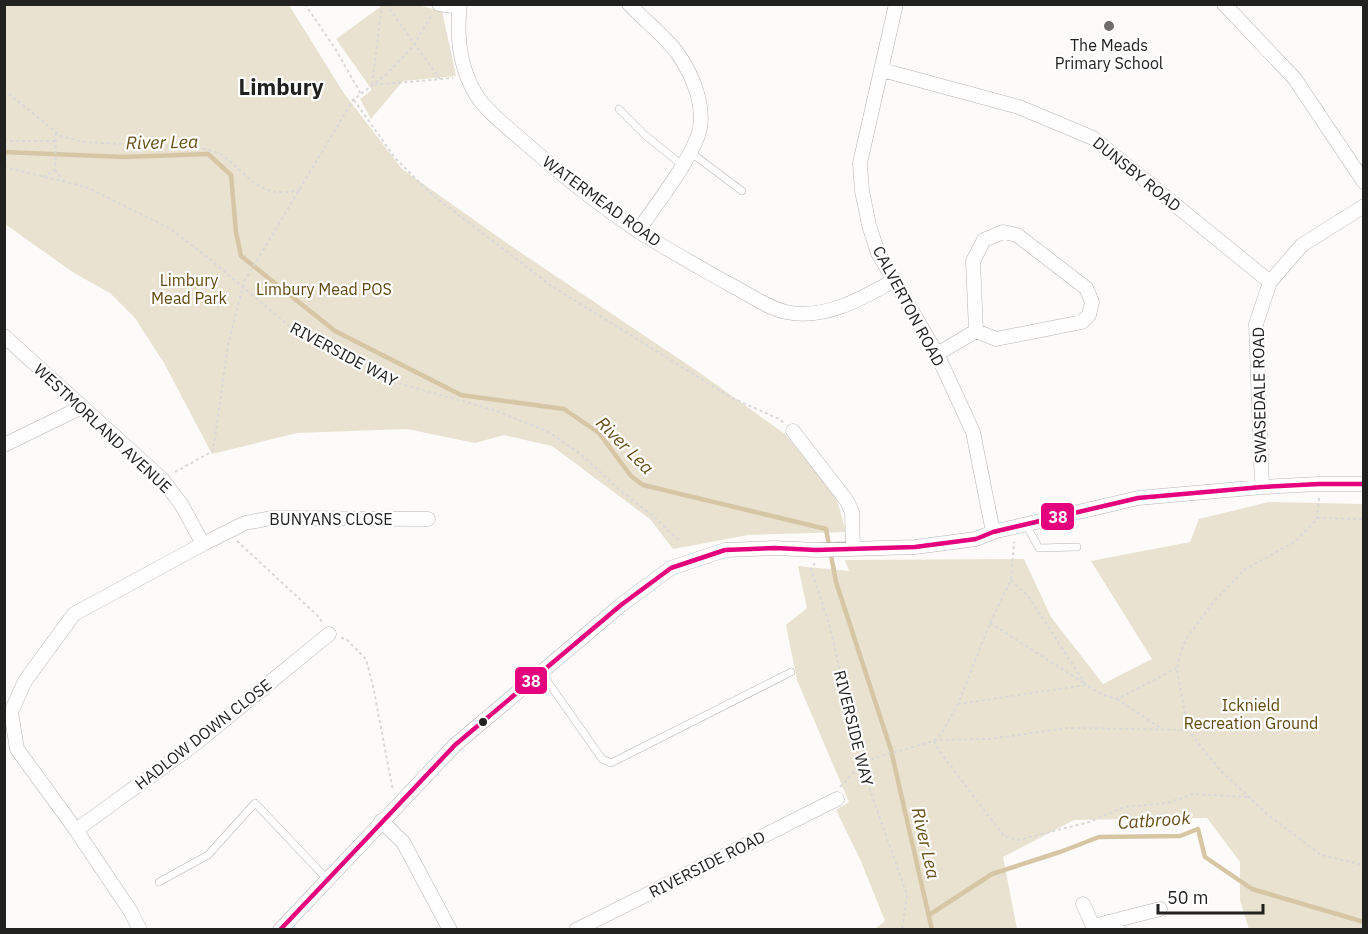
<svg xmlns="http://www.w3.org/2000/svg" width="1368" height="934" viewBox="0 0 1368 934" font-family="'IBM Plex Sans',sans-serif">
<rect width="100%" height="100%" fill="#fcfbf9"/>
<path fill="#e9e2d1" d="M 5,5 L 289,5 L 343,92 L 402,169 L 511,246 L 700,373 L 785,434 L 836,496 L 846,532 L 748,535 L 673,549 L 650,519 L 552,446 L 504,435 L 475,443 L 407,429 L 297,433 L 212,454 L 164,363 L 135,318 L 110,293 L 74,273 L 5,224 Z
M 383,5 L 417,5 L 442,11 L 456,76 L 403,81 L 371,119 L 360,99 L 372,90 L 336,39 Z
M 1269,502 L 1363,504 L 1363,929 L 1249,929 L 1240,900 L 1240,862 L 1207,818 L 1074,820 L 1003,857 L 1017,929 L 875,929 L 885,921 L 860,859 L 836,810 L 849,802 L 797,680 L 786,625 L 807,608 L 798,566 L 849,571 L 845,560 L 1024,559 L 1051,617 L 1103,684 L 1152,659 L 1091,561 L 1190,542 L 1199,519 Z"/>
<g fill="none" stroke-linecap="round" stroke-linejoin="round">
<path stroke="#d6c6a4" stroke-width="4.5" d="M 4,152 L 124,157 L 208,154 L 231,175 L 236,232 L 241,256 L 335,331 L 461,395 L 564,409 L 599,433 L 631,476 L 643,485 L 826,529 L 836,582 L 891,750 L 932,930
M 929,915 L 992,874 L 1060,852 L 1099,837 L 1180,836 L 1198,829 L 1205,857 L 1252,889 L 1364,922"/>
<defs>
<path id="service" d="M 619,109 L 645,135 L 682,165
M 690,152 L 742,191
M 1026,525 L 1039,548 L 1077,547
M 541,672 L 602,759 L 611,763 L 791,672
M 159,882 L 208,855 L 255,803 L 327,879"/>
<path id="minor" d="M 439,4 L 459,7
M 460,4 C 456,36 459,65 475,93 C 487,112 506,126 523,141 C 559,173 598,204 638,231 C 668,250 699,267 729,284 C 747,293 767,308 786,312 C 825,320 861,299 893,281
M 629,4 C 645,21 665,36 678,54 C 692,74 704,102 700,128 C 695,155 655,206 638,231
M 896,4 L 860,163 L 862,191 L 869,225 L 878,253 L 937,354 L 973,432 L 993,532
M 1224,4 L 1295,79 L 1364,182
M 882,70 L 1019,107 L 1093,138 L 1270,282
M 4,336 L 162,479 L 181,504 L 203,544 L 74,614 L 25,681 L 11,712 L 17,749 L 76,830 L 131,912 L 140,930
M 937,354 L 976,331 L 973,261 L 984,240 L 1003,232 L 1017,235 L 1086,288 L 1092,302 L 1089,315 L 1082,322 L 996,339 L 976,331
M 793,431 L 847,501 L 852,512 L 853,549
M 4,445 L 82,407
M 1262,487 L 1256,324 L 1270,282 L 1302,245 L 1364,206
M 203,544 L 245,523 L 271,518 L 428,519
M 381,821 L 403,842 L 450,930
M 76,830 L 195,744 L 329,634
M 1083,904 L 1093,926 L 1117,920
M 280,930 L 455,745 L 621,605 L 671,568 L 725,550 L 775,548 L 816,550 L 915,547 L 976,539 L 993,532 L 1138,498 L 1262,487 L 1319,484 L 1364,484
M 576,930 L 837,799
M 1119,930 L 1117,920 L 1160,909"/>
</defs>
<use href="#service" stroke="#b6b5b4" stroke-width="8"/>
<use href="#minor" stroke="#b6b5b4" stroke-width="15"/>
<path stroke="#d8d8d8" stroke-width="2" stroke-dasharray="3 3" stroke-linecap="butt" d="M 305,4 L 336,50 L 361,94
M 382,4 L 372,85 L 453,78
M 386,4 L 440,79
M 4,90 L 61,136 L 83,142 L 201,148 C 207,150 215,151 220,154 C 250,174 257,200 300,190
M 354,100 L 395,158 L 429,192 L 550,285 L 730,397 L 779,419 L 784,423
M 4,141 L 56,141
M 4,167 L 86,187 L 169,228 L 206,256 L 288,325 L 390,381 L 491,409 L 547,431 L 582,455 L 616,487 L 654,517 L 676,538 L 682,541
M 55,170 L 64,181
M 43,177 L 55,170 L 56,132
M 175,472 L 213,451 L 228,345 L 244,282 L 353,100 L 387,74 L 414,45 L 431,16
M 1319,498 L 1317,519 L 1296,541 L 1244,570 L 1211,605 L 1186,639 L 1179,657 L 1177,670 L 1188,730 L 1218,768 L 1267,814 L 1321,855 L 1364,865
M 1317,518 L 1364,519
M 237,541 L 319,617 L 322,622
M 815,563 L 811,569 L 830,627 L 861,764 L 907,895 L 902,930
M 1011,580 L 1028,596 L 1086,685
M 990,623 L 1084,683
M 341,638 L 346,639 L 366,659 L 373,686 L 393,791
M 1117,699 L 1162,729
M 958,704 L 1086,685 L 1103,695 L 1117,699 L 1177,668
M 934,740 L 989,739 L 1068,728 L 1188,730
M 934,741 L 940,752 L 1004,836 L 1018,840 L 1089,822 L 1124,807 L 1168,803 L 1193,794 L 1247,797
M 840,787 L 861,764 L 878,757 L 934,741 L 942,733 L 958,704 L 990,623 L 1011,580 L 1014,542"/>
<use href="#service" stroke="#fffefe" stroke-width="7"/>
<use href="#minor" stroke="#fffefe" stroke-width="14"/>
<defs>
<path id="bus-1" d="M 280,930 L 455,745 L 621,605 L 671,568 L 725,550 L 775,548 L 816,550 L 915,547 L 976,539 L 993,532 L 1138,498 L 1262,487 L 1319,484 L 1364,484"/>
</defs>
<use href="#bus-1" stroke="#fff" stroke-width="9"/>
<use href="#bus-1" stroke="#e5007d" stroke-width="4.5"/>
</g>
<circle fill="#6e6d6c" stroke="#fff" stroke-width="2" cx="1109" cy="26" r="6"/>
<circle fill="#212120" stroke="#fff" stroke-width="2" cx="483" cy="722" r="5"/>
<g text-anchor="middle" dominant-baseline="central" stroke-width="4.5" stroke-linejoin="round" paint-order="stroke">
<g font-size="16" fill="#212120" stroke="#fff">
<text x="1109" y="45">The Meads<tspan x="1109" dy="18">Primary School</tspan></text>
</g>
<g font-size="16" fill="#212120" stroke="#fff">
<text transform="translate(1137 174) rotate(39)">DUNSBY ROAD</text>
<text transform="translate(602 201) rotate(36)">WATERMEAD ROAD</text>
<text transform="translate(909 306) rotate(62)">CALVERTON ROAD</text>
<text transform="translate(344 354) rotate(28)">RIVERSIDE WAY</text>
<text transform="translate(1259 395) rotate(-91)">SWASEDALE ROAD</text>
<text transform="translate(103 428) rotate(43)">WESTMORLAND AVENUE</text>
<text x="331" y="519">BUNYANS CLOSE</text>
<text transform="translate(854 728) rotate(76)">RIVERSIDE WAY</text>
<text transform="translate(203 734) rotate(-38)">HADLOW DOWN CLOSE</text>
<text transform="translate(707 864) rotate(-27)">RIVERSIDE ROAD</text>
</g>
<g font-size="16" fill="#60490f" stroke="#fff">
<text x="189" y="280">Limbury<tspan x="189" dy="18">Mead Park</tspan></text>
<text x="324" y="289">Limbury Mead POS</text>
<text x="1251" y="705">Icknield<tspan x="1251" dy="18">Recreation Ground</tspan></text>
</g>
<g font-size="18" font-style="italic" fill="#664f17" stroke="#fff">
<text transform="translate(162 142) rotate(-1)">River Lea</text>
<text transform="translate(625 445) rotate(45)">River Lea</text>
<text transform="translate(1154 820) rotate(-4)">Catbrook</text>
<text transform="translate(926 843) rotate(77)">River Lea</text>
</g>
<g font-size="22" font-weight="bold" fill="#212120" stroke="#fff">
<text x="281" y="86">Limbury</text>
</g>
</g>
<g stroke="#fff" stroke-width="2">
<rect x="1040" y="502" width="35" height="29" rx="6" fill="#e5007d"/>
<rect x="514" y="666" width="34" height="29" rx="6" fill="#e5007d"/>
</g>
<g font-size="16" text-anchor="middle" font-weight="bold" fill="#fff">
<text x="1058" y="523">38</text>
<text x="531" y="687">38</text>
</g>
<rect width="1368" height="934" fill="none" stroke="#212120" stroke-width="12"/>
<path d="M1158 904v9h105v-9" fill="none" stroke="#212120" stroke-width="3"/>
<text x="1167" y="904" font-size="18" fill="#212120" stroke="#ffffff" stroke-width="4.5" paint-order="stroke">50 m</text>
</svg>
